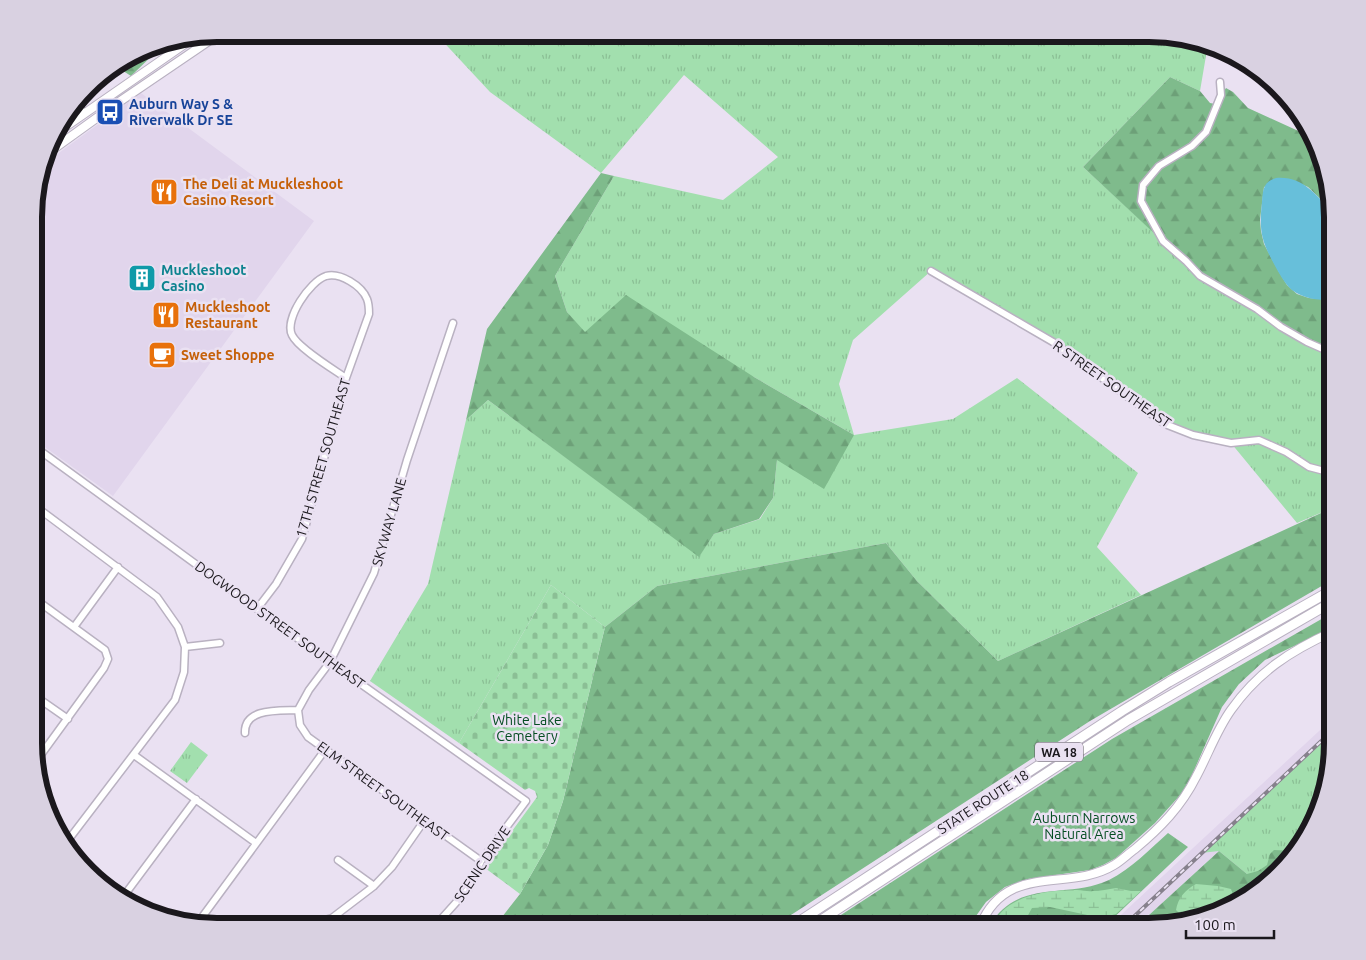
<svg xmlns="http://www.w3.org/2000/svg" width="1366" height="960" viewBox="0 0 1366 960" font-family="Ubuntu,sans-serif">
<defs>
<pattern id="grass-tufts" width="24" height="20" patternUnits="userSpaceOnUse" patternTransform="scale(1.25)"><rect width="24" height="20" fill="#a2dfae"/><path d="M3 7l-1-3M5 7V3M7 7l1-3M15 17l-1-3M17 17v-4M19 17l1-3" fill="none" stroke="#8bbf95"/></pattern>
<pattern id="forest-firs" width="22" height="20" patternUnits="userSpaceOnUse" patternTransform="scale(1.25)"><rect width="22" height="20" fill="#7fbb8c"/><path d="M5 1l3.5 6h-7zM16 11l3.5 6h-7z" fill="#6da078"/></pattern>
<pattern id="wetland-marsh" width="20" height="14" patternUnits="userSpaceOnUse" patternTransform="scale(1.25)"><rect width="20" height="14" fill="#a2dfae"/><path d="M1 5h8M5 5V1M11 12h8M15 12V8" fill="none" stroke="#8bbf95"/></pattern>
<pattern id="cemetery-stones" width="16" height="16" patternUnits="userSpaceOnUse" patternTransform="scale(1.25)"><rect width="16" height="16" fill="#a2dfae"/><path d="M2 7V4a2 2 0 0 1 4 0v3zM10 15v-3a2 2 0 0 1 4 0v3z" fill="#8bbf95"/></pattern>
</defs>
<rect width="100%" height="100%" fill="#eae1f2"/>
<path fill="#e1d5ec" d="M 141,93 L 314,221 L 113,496 L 35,440 L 35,194 L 45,163 Z
M 1332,719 L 1332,747 L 1137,926 L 1109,926 Z"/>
<path fill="url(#grass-tufts)" d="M 436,34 L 1160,34 L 1208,44 L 1200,91 L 1170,77 L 1083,167 L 1196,271 L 1332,353 L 1332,508 L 1297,523 L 1231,443 L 1165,424 L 1053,342 L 931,271 L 853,340 L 839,384 L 854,435 L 953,419 L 1017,378 L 1138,473 L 1097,547 L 1141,595 L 998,661 L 917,581 L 886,543 L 657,586 L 605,627 L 551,585 L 459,743 L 370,681 L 428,584 L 466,420 L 488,400 L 699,556 L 714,534 L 760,519 L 773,498 L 777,460 L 854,435 L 754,377 L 585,335 L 567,312 L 555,276 L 614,176 L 723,200 L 778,157 L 684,75 L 601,173 L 490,92 Z
M 1332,731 L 1332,754 L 1322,802 L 1294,854 L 1259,884 L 1219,851 L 1201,853 Z
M 191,742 L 208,755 L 187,783 L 170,771 Z"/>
<path fill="url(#forest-firs)" d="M 161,45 L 160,48 L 131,76 L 117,67 L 147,48 Z
M 1170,77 L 1200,91 L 1210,103 L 1215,104 L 1226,88 L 1233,92 L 1248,108 L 1305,134 L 1313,136 L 1332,210 L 1308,187 L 1289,179 L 1264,187 L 1260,220 L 1261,231 L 1264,244 L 1279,272 L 1287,285 L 1297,294 L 1309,298 L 1332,300 L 1332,353 L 1200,276 L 1083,167 Z
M 601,173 L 614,176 L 555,276 L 567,312 L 585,332 L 626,295 L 754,377 L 854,435 L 824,489 L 777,460 L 773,498 L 759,519 L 714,534 L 699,557 L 488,400 L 466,420 L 487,329 Z
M 1332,508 L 1332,580 L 1090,721 L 774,926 L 495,926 L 520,894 L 548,845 L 563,801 L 605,627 L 657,586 L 886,543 L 917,581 L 998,661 Z
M 1332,613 L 1332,628 L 1265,660 L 1239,684 L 1222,707 L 1192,775 L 1182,793 L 1155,823 L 1116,858 L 1103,865 L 1090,870 L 1028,879 L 1005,887 L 986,902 L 976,916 L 971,926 L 824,926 L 1112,739 Z
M 1168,833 L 1188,847 L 1106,925 L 1101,920 L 1095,926 L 989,926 C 1020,877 1065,900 1109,880 C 1131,869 1150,849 1168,833 Z
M 1274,850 L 1296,851 L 1294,854 L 1230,907 L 1149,926 L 1137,926 L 1219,851 L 1247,874 L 1258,871 L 1267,865 L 1270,854 Z"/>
<path fill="url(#wetland-marsh)" d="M 1196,884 L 1218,886 L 1231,889 L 1236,902 C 1225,911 1196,916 1182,916 L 1176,910 C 1178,898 1185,890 1196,884 Z
M 1116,888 L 1131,891 L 1141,891 L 1116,914 L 1108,916 L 1092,916 L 1050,907 L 1032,908 L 1022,926 L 992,926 C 1006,895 1046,890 1077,890 C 1083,890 1088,892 1093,891 C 1101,891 1108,889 1116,888 Z"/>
<path fill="url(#cemetery-stones)" d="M 551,585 L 605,627 L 563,801 L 548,845 L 520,894 L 485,868 L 537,797 L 535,791 L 529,788 L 525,790 L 459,743 Z"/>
<path fill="#67bfda" d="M 1276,178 C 1304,176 1313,194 1332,210 L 1332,300 C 1317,300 1304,299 1292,290 C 1284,283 1279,273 1274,264 C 1261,240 1259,230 1262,202 C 1263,190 1263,182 1276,178 Z"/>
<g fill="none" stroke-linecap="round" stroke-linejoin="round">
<defs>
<path id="minor" d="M 1220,82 L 1221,95 L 1206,132 L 1192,146 L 1159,166 L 1143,185 L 1141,201 L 1163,241 L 1186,261 L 1200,276 L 1257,309 L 1281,327 L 1307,342 L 1332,353
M 77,104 L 84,113
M 931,271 L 1053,342 L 1165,424 L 1193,435 L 1231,443 L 1259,440 L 1286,452 L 1309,467 L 1332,473
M 453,323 L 407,460 L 374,573 L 330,662 L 309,690 L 298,710 L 300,725 L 308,737 L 481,861
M 35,447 L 330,662 L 526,801 L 481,861 L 469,888 L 435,926
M 35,506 L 157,597 L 178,627 L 185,647 L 184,672 L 175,700 L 66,843
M 35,599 L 105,650 L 108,659 L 104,668 L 35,763
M 257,609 L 276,584 L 302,539 L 346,378 L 369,314 C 369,308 369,304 367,299 C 362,286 340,272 326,276 C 310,281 284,319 292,335 C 298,348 333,369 346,378
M 74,627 L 118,567
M 185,647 L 220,643
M 35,696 L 68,719
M 245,733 C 244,707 281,711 298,710
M 134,755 L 256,843
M 338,860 L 374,886
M 123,897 L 196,799
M 197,924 L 325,750
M 302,926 L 332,918 L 374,886 L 392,867 L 424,821"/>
<path id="major" d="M 55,134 L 192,39
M 48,153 L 116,104 L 219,34
M 980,926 C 1007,861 1068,893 1114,865 C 1121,861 1128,854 1135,849 C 1160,828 1181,807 1196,777 C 1208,755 1216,731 1231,710 C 1258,672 1290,651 1332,632"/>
<path id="highway" d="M 792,926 L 1122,711 L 1169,682 L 1332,590
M 812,926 L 1128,720 L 1332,602"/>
</defs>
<use href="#minor" stroke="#b9b1c1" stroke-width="9"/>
<use href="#major" stroke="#b9b1c1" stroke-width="10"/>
<use href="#highway" stroke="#b9b1c1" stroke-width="11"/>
<use href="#minor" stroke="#fff" stroke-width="6"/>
<use href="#major" stroke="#fff" stroke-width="8"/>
<use href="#highway" stroke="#fff" stroke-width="9"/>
<defs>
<path id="rail" d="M 1124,926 L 1332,731"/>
</defs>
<use href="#rail" stroke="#86808c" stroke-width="4"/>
<use href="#rail" stroke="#eae1f2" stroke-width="2" stroke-dasharray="5.5" stroke-linecap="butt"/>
</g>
<defs>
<symbol id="bus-square" viewBox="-11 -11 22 22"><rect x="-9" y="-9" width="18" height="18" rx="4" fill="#1a4fb4" stroke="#eae1f2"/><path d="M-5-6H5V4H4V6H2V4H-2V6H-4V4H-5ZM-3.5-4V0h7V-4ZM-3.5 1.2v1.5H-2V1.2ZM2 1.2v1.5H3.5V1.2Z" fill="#fff"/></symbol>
<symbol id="restaurant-square" viewBox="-11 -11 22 22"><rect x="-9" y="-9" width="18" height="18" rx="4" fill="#e8710a" stroke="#eae1f2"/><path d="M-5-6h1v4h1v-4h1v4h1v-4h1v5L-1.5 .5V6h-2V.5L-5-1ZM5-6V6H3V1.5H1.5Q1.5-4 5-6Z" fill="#fff"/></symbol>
<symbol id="building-square" viewBox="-11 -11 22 22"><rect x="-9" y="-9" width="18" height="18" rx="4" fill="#0f9aa8" stroke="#eae1f2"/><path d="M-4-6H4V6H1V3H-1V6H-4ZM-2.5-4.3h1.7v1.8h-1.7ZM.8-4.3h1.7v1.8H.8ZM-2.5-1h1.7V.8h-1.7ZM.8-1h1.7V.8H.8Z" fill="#fff"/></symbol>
<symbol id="cafe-square" viewBox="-11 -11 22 22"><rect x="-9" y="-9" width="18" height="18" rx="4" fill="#e8710a" stroke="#eae1f2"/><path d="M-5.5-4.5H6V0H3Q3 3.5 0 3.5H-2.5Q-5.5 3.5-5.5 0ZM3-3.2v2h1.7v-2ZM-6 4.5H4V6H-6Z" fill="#fff"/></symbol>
</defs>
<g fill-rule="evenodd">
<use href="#bus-square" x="94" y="96" width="32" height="32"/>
<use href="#restaurant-square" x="148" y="176" width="32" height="32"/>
<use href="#building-square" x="126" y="262" width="32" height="32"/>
<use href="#restaurant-square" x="150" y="299" width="32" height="32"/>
<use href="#cafe-square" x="146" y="339" width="32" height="32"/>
</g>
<g text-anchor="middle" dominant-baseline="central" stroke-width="5" stroke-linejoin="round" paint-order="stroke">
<rect fill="#eae1f2" stroke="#59545d" stroke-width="1" x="1035" y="742.5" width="48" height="19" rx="4"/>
<g font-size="12" font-weight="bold" fill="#1b181d">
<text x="1059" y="752">WA 18</text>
</g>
<g font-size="14" font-weight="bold" fill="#164399" stroke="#eae1f2" text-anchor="start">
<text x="129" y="104">Auburn Way S &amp;<tspan x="129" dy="16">Riverwalk Dr SE</tspan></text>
</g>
<g font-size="14" font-weight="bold" fill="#c56008" stroke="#eae1f2" text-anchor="start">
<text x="183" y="184">The Deli at Muckleshoot<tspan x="183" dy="16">Casino Resort</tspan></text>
<text x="185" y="307">Muckleshoot<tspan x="185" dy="16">Restaurant</tspan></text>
<text x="181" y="355">Sweet Shoppe</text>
</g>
<g font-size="14" font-weight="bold" fill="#0d838f" stroke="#eae1f2" text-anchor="start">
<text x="161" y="270">Muckleshoot<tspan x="161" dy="16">Casino</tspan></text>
</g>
<g font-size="14" fill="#1b181d" stroke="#eae1f2">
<text transform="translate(1112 384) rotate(35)">R STREET SOUTHEAST</text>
<text transform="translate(323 458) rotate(-74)">17TH STREET SOUTHEAST</text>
<text transform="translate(389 522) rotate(-74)">SKYWAY LANE</text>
<text transform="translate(280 625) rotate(36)">DOGWOOD STREET SOUTHEAST</text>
<text transform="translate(383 791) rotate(36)">ELM STREET SOUTHEAST</text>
<text transform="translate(983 802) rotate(-33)">STATE ROUTE 18</text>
<text transform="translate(482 864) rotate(-56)">SCENIC DRIVE</text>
</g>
<g font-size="14" fill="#044d21" stroke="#eae1f2">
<text x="527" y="720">White Lake<tspan x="527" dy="16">Cemetery</tspan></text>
<text x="1084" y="818">Auburn Narrows<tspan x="1084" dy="16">Natural Area</tspan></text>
</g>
</g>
<path d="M0 0H1366V960H0ZM217 42H1149A175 175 0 0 1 1324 217V743A175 175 0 0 1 1149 918H217A175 175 0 0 1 42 743V217A175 175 0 0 1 217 42Z" fill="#d9d1e1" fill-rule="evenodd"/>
<path fill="none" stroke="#1b181d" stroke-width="6" d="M217 42H1149A175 175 0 0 1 1324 217V743A175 175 0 0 1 1149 918H217A175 175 0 0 1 42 743V217A175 175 0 0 1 217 42Z"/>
<path d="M1186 930v8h88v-8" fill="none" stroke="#1b181d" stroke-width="2.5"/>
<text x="1194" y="930" font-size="15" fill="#1b181d" stroke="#eae1f2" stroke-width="4" paint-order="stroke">100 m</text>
</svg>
